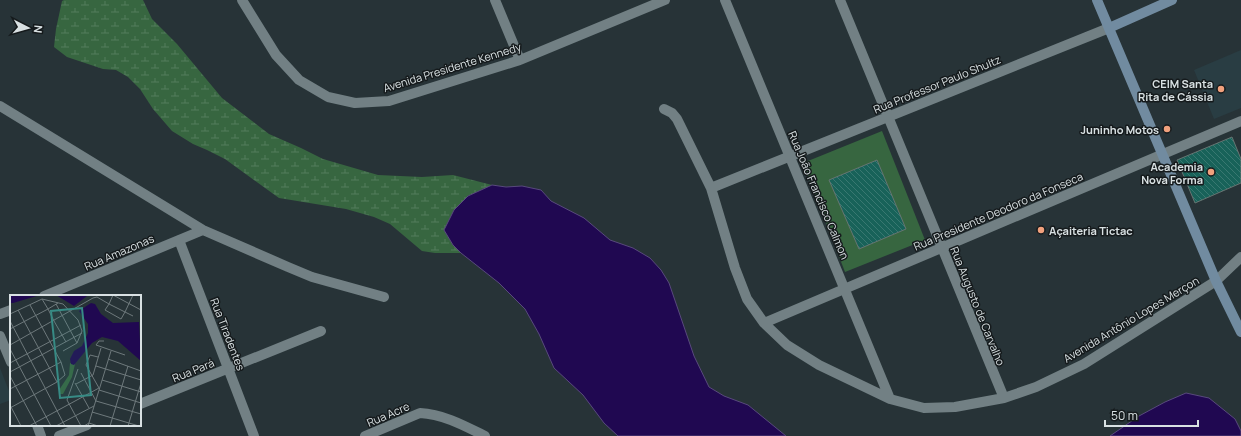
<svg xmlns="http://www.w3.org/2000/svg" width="1241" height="436" viewBox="0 0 1241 436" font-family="Manrope,sans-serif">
<defs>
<pattern id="wetland-marsh" width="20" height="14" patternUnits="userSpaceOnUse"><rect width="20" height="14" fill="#376640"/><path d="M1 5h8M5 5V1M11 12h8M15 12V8" fill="none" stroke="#537c5b"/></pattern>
<pattern id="building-back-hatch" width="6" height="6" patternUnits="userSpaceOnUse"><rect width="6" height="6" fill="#186259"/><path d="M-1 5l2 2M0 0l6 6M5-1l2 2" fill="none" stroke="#397871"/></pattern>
</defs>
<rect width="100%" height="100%" fill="#273337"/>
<path fill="#293d43" d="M 1241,50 L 1241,108 L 1214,119 L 1194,70 Z
M 0,368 L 11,396 L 11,400 L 0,404 Z"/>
<path fill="url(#wetland-marsh)" d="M 64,0 L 143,0 L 152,19 L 177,44 L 222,98 L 269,134 L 301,148 L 323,159 L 378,175 L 422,177 L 453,175 L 492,185 L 468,196 L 454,210 L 445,230 L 453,245 L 461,253 L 435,253 L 422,251 L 390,224 L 374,217 L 346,209 L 279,198 L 225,159 L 207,150 L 193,144 L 172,131 L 153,109 L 140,89 L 128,77 L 116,70 L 103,69 L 67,57 L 54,47 L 56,29 L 62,1 Z"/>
<path fill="#376640" d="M 882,131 L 925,240 L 845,272 L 803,163 Z"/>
<path fill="#200851" stroke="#58497d" d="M 492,185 L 506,187 L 522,186 L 541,190 L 551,201 L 584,218 L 610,240 L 633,248 L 650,258 L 661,270 L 669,283 L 694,356 L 709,387 L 724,396 L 748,405 L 786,436 L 618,436 L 604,423 L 583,395 L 554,368 L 539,334 L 525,309 L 499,283 L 461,253 L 453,245 L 444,230 L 454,210 L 468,196 Z
M 1186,393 L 1209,398 L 1235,419 L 1241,431 L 1241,436 L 1110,436 L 1139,416 L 1165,402 Z"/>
<path fill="url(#building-back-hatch)" stroke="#667572" d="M 1232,137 L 1241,159 L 1241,183 L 1195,203 L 1177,160 Z
M 877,160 L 906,229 L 859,249 L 829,180 Z"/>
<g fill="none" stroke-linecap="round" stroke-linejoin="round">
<path stroke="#728084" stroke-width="10" d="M 242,0 L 276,55 L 299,80 L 328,97 L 355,103 L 389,101 L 520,60 L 665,0
M 495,0 L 520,60
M 725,0 L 890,399
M 840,0 L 1004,398
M 0,106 L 203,230 L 288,267 L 312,277 L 384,297
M 664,109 L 672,113 L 677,119 L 711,188 L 735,268 L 747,299 L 764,323 L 787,345 L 819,365 L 890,399 L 924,408 L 955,407 L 1004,398 L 1036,387 L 1084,364 L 1216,281 L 1241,257
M 711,188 L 1109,28
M 179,240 L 254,436
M 44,296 L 203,230
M 0,314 L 11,310
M 764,323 L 1241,121
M 0,336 L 11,362
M 140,404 L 321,331
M 37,425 L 41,436
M 59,436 L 87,425
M 365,436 L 420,413 C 443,414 465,426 485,436"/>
<path stroke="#718ba0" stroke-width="10" d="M 1097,0 L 1216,281 L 1241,332
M 1109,28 L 1172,0"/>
</g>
<g fill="#f1a17d" stroke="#151a1c" stroke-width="1.5">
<circle cx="1221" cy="89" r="4"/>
<circle cx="1167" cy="129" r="4"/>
<circle cx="1211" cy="172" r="4"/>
<circle cx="1041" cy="230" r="4"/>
</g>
<g text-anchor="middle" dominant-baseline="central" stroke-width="3" stroke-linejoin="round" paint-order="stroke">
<g font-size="11" fill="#d9e1e3" stroke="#151a1c">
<text transform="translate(452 67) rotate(-17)">Avenida Presidente Kennedy</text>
<text transform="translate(937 84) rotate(-22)">Rua Professor Paulo Shultz</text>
<text transform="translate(819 195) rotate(67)">Rua João Francisco Calmon</text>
<text transform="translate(998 211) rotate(-23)">Rua Presidente Deodoro da Fonseca</text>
<text transform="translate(119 252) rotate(-23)">Rua Amazonas</text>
<text transform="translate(978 306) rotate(68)">Rua Augusto de Carvalho</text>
<text transform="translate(1131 319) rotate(-31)">Avenida Antônio Lopes Merçon</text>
<text transform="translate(228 334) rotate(69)">Rua Tiradentes</text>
<text transform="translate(193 370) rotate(-22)">Rua Pará</text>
<text transform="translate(388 414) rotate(-23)">Rua Acre</text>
</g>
<g font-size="11" font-weight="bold" fill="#d9e1e3" stroke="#151a1c" text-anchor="end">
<text x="1213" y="83">CEIM Santa<tspan x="1213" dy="13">Rita de Cássia</tspan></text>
<text x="1159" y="129">Juninho Motos</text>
<text x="1203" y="166">Academia<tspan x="1203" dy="13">Nova Forma</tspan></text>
<text x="1049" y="230" text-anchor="start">Açaiteria Tictac</text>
</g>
</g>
<g transform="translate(10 295)">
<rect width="131" height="131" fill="#273337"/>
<path d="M 60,68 L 65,69 L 62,82 L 53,99 L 50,99 L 49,95 L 59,80 Z" fill="#376640"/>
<path d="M 0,0 L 30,0 L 3,8 L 0,8 ZM 46,0 L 77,0 L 77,1 L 64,11 ZM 81,8 L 85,9 L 91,19 L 103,28 L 129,27 L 131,66 L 108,46 L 92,42 L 82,48 L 64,70 L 61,69 L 60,64 L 64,56 L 72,51 L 78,38 L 78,29 L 69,16 Z" fill="#200851"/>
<path fill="none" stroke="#6e797c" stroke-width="1" d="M 103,0 L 131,15M 32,4 L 38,14 L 48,8M 46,9 L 67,48M 8,15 L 47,87M 0,19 L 32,4 L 53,9 L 68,25 L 72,36 L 67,48 L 53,56M 123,21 L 99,9 L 95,15 L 111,24 L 115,17 L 123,0M 0,26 L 55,131M 44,26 L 56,47M 0,34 L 38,14 L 44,26M 94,46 L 89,46 L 86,50 L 115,60M 0,50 L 83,3 L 87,2 L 99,9 L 103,0M 0,54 L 41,131M 98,64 L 131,76M 0,68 L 71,30M 86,71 L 131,85M 68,74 L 57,105 L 71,131M 0,77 L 72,38M 71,78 L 86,106 L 131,119M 0,81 L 27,131M 92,85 L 131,97M 65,88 L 79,113M 66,89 L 83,80 L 91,53M 0,94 L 51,67M 89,95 L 131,108M 0,110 L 11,131M 0,113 L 47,87 L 55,80 L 51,67 L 20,10M 82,117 L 129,131M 19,131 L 89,93 L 76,70 L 80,60 L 88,62M 46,131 L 84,111M 74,131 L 79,128 L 88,131M 78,131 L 101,56M 100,131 L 118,71M 118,131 L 131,88"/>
<path fill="#378b85" fill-opacity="0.15" stroke="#378b85" stroke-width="2" d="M 72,13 L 81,100 L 50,103 L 41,16 Z"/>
<rect width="131" height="131" fill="none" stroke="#d9e1e3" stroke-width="2"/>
</g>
<g transform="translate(28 28) rotate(96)" stroke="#151a1c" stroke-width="3" paint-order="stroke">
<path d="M0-3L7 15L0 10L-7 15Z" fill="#d9e1e3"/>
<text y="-6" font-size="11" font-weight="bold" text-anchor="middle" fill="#d9e1e3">N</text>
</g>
<path d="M1105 420v6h93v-6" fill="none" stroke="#d9e1e3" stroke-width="2"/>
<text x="1111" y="420" font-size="12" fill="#d9e1e3" stroke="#151a1c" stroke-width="3" paint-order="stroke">50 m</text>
</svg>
